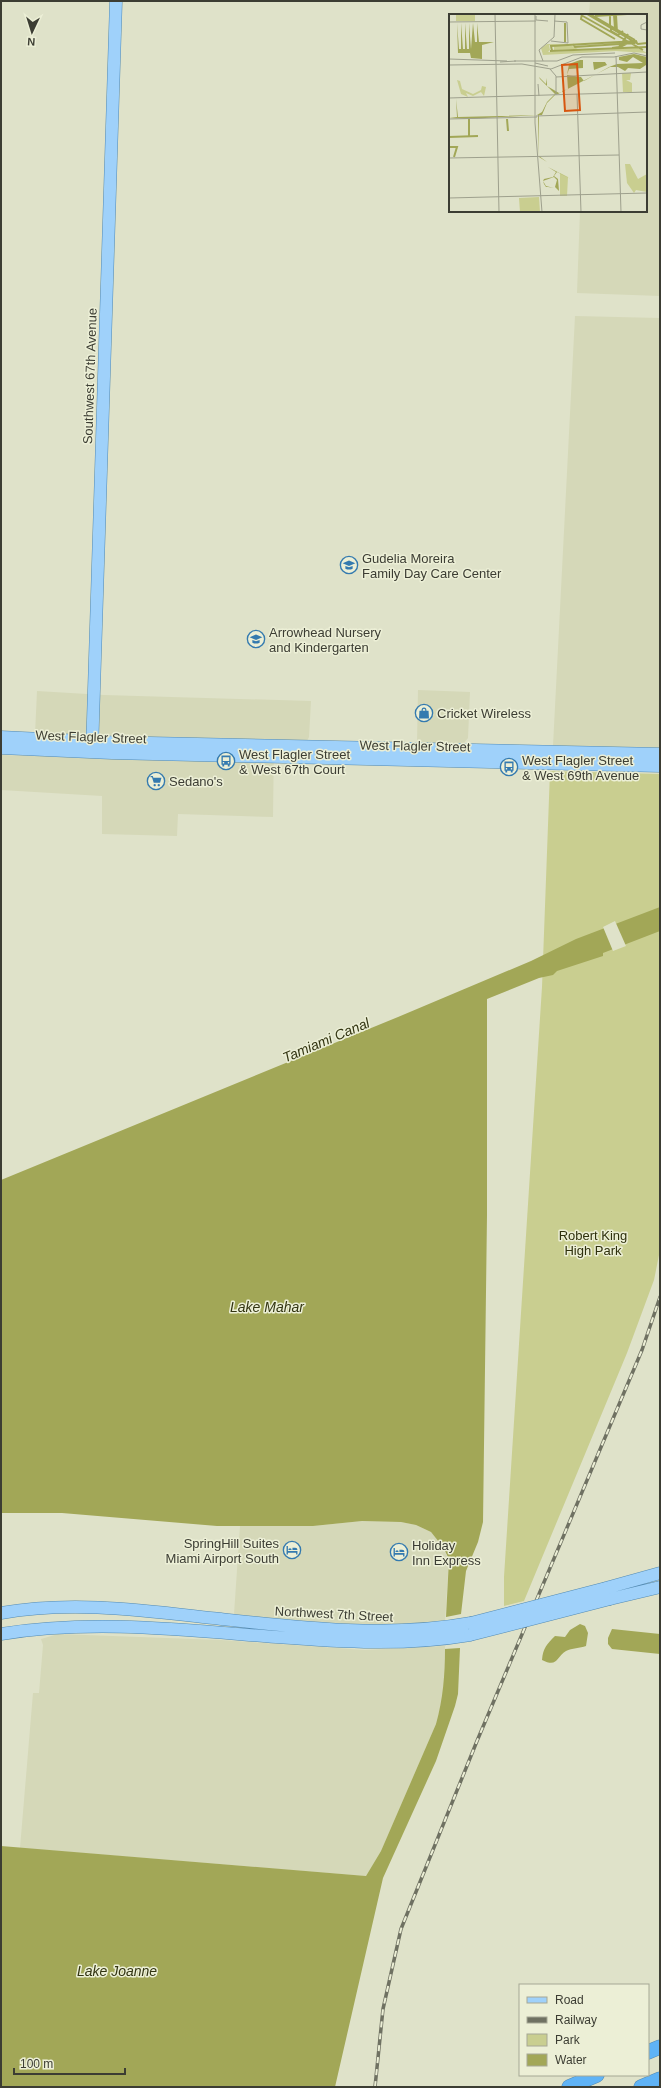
<svg xmlns="http://www.w3.org/2000/svg" width="661" height="2088" viewBox="0 0 661 2088" font-family="Helvetica,sans-serif">
<rect width="100%" height="100%" fill="#dfe2c9"/>
<path fill="#d5d8b8" d="M 590,1 L 660,1 L 660,296 L 577,293 L 580,211 L 646,211 L 646,15 L 589,15 Z
M 575,316 L 660,318 L 660,748 L 553,746 Z
M 418,690 L 470,692 L 468,738 L 464,743 L 458,746 L 417,743 Z
M 37,691 L 104,695 L 311,701 L 309,737 L 307,741 L 274,742 L 273,817 L 178,814 L 177,836 L 102,834 L 102,796 L 1,790 L 1,755 L 34,756 Z
M 362,1521 L 401,1522 L 416,1525 L 431,1532 L 437,1539 L 449,1559 L 445,1622 L 391,1627 L 250,1617 L 234,1614 L 240,1526 L 313,1526 Z
M 58,1634 L 221,1640 L 365,1650 L 445,1646 L 445,1675 L 442,1702 L 436,1724 L 381,1851 L 366,1876 L 20,1848 L 33,1693 L 39,1693 L 43,1645 L 41,1639 Z"/>
<path fill="#c9ce90" d="M 550,771 L 660,774 L 660,1250 L 654,1280 L 627,1353 L 524,1601 L 504,1606 L 504,1577 L 542,987 Z"/>
<path fill="#a2a757" d="M 660,907 L 660,931 L 603,953 L 603,956 L 557,971 L 553,975 L 539,978 L 487,999 L 487,1215 L 483,1522 L 478,1542 L 466,1571 L 461,1614 L 446,1617 L 449,1559 L 443,1547 L 431,1532 L 416,1525 L 401,1522 L 362,1521 L 313,1526 L 217,1526 L 62,1513 L 1,1513 L 1,1180 L 398,1017 L 531,961 L 576,939 Z
M 580,1624 L 585,1626 L 588,1633 L 586,1646 C 580,1648 572,1648 566,1651 C 556,1657 558,1668 542,1660 C 543,1648 547,1644 555,1636 L 565,1637 L 570,1630 Z
M 612,1629 L 660,1634 L 660,1654 L 612,1649 L 608,1644 L 608,1638 Z
M 460,1648 L 458,1694 L 455,1706 L 436,1761 L 383,1878 L 335,2087 L 1,2087 L 1,1846 L 366,1876 L 381,1851 L 436,1724 C 443,1699 445,1675 445,1649 Z"/>
<path fill="#dfe2c9" d="M 615,921 L 626,946 L 613,951 L 603,927 Z"/>
<g fill="none" stroke-linecap="round" stroke-linejoin="round">
<defs>
<path id="major" d="M 1,737 L 104,742 L 660,754
M 1,748 L 112,753 L 660,766
M 92,752 L 116,1
M 606,1588 L 660,1573
M 610,1599 L 660,1587
M 1,1613 C 75,1600 147,1611 221,1619 C 302,1628 389,1638 471,1623
M 1,1634 C 92,1619 185,1630 276,1637 C 342,1642 405,1646 470,1635"/>
<path id="highway" d="M 648,2052 L 660,2047
M 569,2087 L 597,2075
M 641,2087 L 660,2079"/>
</defs>
<use href="#major" stroke="#538ab2" stroke-width="13"/>
<use href="#highway" stroke="#538ab2" stroke-width="15"/>
<use href="#major" stroke="#9fd1fa" stroke-width="12"/>
<use href="#highway" stroke="#5fb3f6" stroke-width="14"/>
<defs>
<path id="rail" d="M 375,2087 L 383,2009 L 401,1929 L 477,1741 L 642,1350 L 660,1297"/>
</defs>
<use href="#rail" stroke="#6f7162" stroke-width="3.5"/>
<use href="#rail" stroke="#ecefd6" stroke-width="2" stroke-dasharray="6" stroke-linecap="butt"/>
<defs>
<path id="major-bridge" d="M 471,1623 L 606,1588
M 470,1635 L 610,1599"/>
</defs>
<use href="#major-bridge" stroke="#538ab2" stroke-width="13" stroke-linecap="butt"/>
<use href="#major-bridge" stroke="#9fd1fa" stroke-width="12"/>
</g>
<defs>
<symbol id="school-ring" viewBox="-11 -11 22 22"><circle r="9.5" fill="#ecefd6" stroke="#347aaf" stroke-width="1.5"/><path d="M0-5L7-2L0 1L-7-2ZM-4 1L0 2.5L4 1V4Q0 6-4 4Z" fill="#347aaf"/></symbol>
<symbol id="shop-ring" viewBox="-11 -11 22 22"><circle r="9.5" fill="#ecefd6" stroke="#347aaf" stroke-width="1.5"/><path d="M-5-2.5h2.3a2.7 3.5 0 0 1 5.4 0H5L5.5 6h-11ZM-1.5-2.5h3a1.5 2.3 0 0 0-3 0Z" fill="#347aaf"/></symbol>
<symbol id="bus-ring" viewBox="-11 -11 22 22"><circle r="9.5" fill="#ecefd6" stroke="#347aaf" stroke-width="1.5"/><path d="M-5-6H5V4H4V6H2V4H-2V6H-4V4H-5ZM-3.5-4V0h7V-4ZM-3.5 1.2v1.5H-2V1.2ZM2 1.2v1.5H3.5V1.2Z" fill="#347aaf"/></symbol>
<symbol id="supermarket-ring" viewBox="-11 -11 22 22"><circle r="9.5" fill="#ecefd6" stroke="#347aaf" stroke-width="1.5"/><path d="M-6-5.5h2.5l.6 2H6L4.5 2H-2.5L-4.4-4H-6ZM-1.5 3.2a1.3 1.3 0 1 0 .1 0ZM3 3.2a1.3 1.3 0 1 0 .1 0Z" fill="#347aaf"/></symbol>
<symbol id="hotel-ring" viewBox="-11 -11 22 22"><circle r="9.5" fill="#ecefd6" stroke="#347aaf" stroke-width="1.5"/><path d="M-6-4.5h1.5V1H6V5H4.5V3h-9V5H-6ZM-4 0a1.8 1.8 0 1 1 3.6 0ZM.5 0V-2.5h3Q6-2.5 6 0Z" fill="#347aaf"/></symbol>
</defs>
<g fill-rule="evenodd">
<use href="#school-ring" x="339" y="555" width="20" height="20"/>
<use href="#school-ring" x="246" y="629" width="20" height="20"/>
<use href="#shop-ring" x="414" y="703" width="20" height="20"/>
<use href="#bus-ring" x="216" y="751" width="20" height="20"/>
<use href="#bus-ring" x="499" y="757" width="20" height="20"/>
<use href="#supermarket-ring" x="146" y="771" width="20" height="20"/>
<use href="#hotel-ring" x="282" y="1540" width="20" height="20"/>
<use href="#hotel-ring" x="389" y="1542" width="20" height="20"/>
</g>
<g text-anchor="middle" dominant-baseline="central" stroke-width="3" stroke-linejoin="round" paint-order="stroke">
<g font-size="13" fill="#3c3d33" stroke="#ecefd6">
<text transform="translate(90 376) rotate(-88)">Southwest 67th Avenue</text>
<text transform="translate(91 737) rotate(2)">West Flagler Street</text>
<text transform="translate(415 746) rotate(1)">West Flagler Street</text>
<text transform="translate(334 1614) rotate(3)">Northwest 7th Street</text>
</g>
<g font-size="13" fill="#3c3d33" stroke="#ecefd6" text-anchor="start">
<text x="362" y="558">Gudelia Moreira<tspan x="362" dy="15">Family Day Care Center</tspan></text>
<text x="269" y="632">Arrowhead Nursery<tspan x="269" dy="15">and Kindergarten</tspan></text>
<text x="437" y="713">Cricket Wireless</text>
<text x="239" y="754">West Flagler Street<tspan x="239" dy="15">&amp; West 67th Court</tspan></text>
<text x="522" y="760">West Flagler Street<tspan x="522" dy="15">&amp; West 69th Avenue</tspan></text>
<text x="169" y="781">Sedano's</text>
<text x="279" y="1543" text-anchor="end">SpringHill Suites<tspan x="279" dy="15">Miami Airport South</tspan></text>
<text x="412" y="1545">Holiday<tspan x="412" dy="15">Inn Express</tspan></text>
</g>
<g font-size="13" fill="#2e300c" stroke="#ecefd6">
<text x="593" y="1235">Robert King<tspan x="593" dy="15">High Park</tspan></text>
</g>
<g font-size="14" font-style="italic" fill="#333512" stroke="#ecefd6">
<text transform="translate(326 1040) rotate(-23)">Tamiami Canal</text>
<text x="267" y="1307">Lake Mahar</text>
<text x="117" y="1971">Lake Joanne</text>
</g>
</g>
<g transform="translate(449 14)">
<rect width="198" height="198" fill="#dfe2c9"/>
<path d="M 7,0 L 26,0 L 26,7 L 7,7 ZM 98,30 L 123,30 L 100,31 L 101,36 L 99,38 L 189,34 L 198,39 L 167,37 L 94,41 L 92,34 ZM 123,32 L 129,35 L 105,36 L 105,32 ZM 173,59 L 182,59 L 181,66 L 177,66 L 183,69 L 183,78 L 174,78 ZM 8,66 L 11,67 L 13,75 L 24,80 L 32,76 L 33,72 L 37,73 L 35,82 L 32,78 L 24,82 L 17,79 L 19,83 L 12,80 ZM 176,150 L 181,150 L 189,165 L 198,160 L 198,178 L 187,176 L 185,179 L 178,169 ZM 111,159 L 119,163 L 118,182 L 111,182 ZM 90,183 L 91,198 L 71,198 L 70,184 Z" fill="#c9ce90"/>
<path d="M 8,9 L 10,35 L 12,35 L 12,9 L 14,35 L 16,35 L 16,9 L 18,35 L 20,35 L 20,9 L 22,35 L 24,9 L 26,28 L 28,28 L 28,9 L 30,28 L 45,28 L 33,31 L 33,45 L 22,44 L 21,39 L 9,39 ZM 185,40 L 198,43 L 198,54 L 197,51 L 191,55 L 179,54 L 176,57 L 169,53 L 161,53 L 109,80 L 107,80 L 98,89 L 93,101 L 90,101 L 90,142 L 98,148 L 99,153 L 122,165 L 130,173 L 122,165 L 108,158 L 105,162 L 109,165 L 110,177 L 106,173 L 108,166 L 105,163 L 94,167 L 97,172 L 105,174 L 99,173 L 97,173 L 95,170 L 94,167 L 95,165 L 104,163 L 107,158 L 99,153 L 98,148 L 90,143 L 89,101 L 20,105 L 0,104 L 8,103 L 7,85 L 9,103 L 88,101 L 93,98 L 98,88 L 106,80 L 91,65 L 90,63 L 97,70 L 98,64 L 98,72 L 110,79 L 113,78 L 113,64 L 113,77 L 119,75 L 118,61 L 132,63 L 135,67 L 160,53 L 168,50 L 194,49 L 184,43 L 178,48 L 170,46 L 170,43 ZM 131,46 L 134,46 L 134,54 L 120,55 L 118,61 L 120,50 ZM 144,48 L 156,48 L 158,51 L 145,56 Z" fill="#a2a757"/>
<path fill="none" stroke="#a2a757" stroke-width="2" d="M 133,0 L 132,5 L 166,25M 138,0 L 189,30 L 198,29M 141,0 L 186,26M 161,0 L 161,13M 132,1 L 194,36M 165,1 L 166,14M 167,1 L 168,18M 146,2 L 178,0M 116,9 L 116,28M 162,14 L 162,17 L 169,21 L 174,17M 124,30 L 126,33 L 186,29M 163,34 L 170,33 L 179,20M 169,34 L 181,28M 101,37 L 198,33M 103,37 L 102,32 L 187,27 L 188,29M 20,104 L 20,122M 58,105 L 59,117M 0,123 L 29,122M 0,133 L 8,133 L 5,143"/>
<path fill="none" stroke="#9ea08d" stroke-width="1" d="M 46,0 L 50,198M 86,0 L 86,109 L 93,198M 87,2 L 87,6 L 99,7M 0,8 L 87,7M 198,8 L 192,11 L 192,15 L 198,16M 102,27 L 119,29 L 118,8 L 105,7M 167,42 L 172,198M 0,45 L 58,47M 65,47 L 108,47 L 124,41 L 166,39M 94,47 L 90,36 L 105,23 L 106,0M 51,48 L 67,47M 86,49 L 99,52M 0,51 L 73,50 L 102,55 L 133,43 L 165,43 L 185,39 L 198,42M 101,55 L 107,62 L 107,81M 107,63 L 198,58M 89,70 L 90,82M 128,80 L 132,198M 0,84 L 198,78M 87,102 L 198,98M 0,105 L 88,103M 0,144 L 170,141M 0,184 L 198,179"/>
<path fill="#d75610" fill-opacity="0.15" stroke="#d75610" stroke-width="2" d="M 128,50 L 131,96 L 116,97 L 113,51 Z"/>
<rect width="198" height="198" fill="none" stroke="#3c3d33" stroke-width="2"/>
</g>
<rect width="661" height="2088" fill="none" stroke="#3c3d33" stroke-width="4"/>
<rect x="519" y="1984" width="130" height="92" fill="#ecefd6" stroke="#a6a895"/>
<rect x="527" y="1997" width="20" height="6" fill="#9fd1fa" stroke="#a6a895"/>
<text x="555" y="2004" font-size="12" fill="#3c3d33">Road</text>
<rect x="527" y="2017" width="20" height="6" fill="#6f7162" stroke="#a6a895"/>
<text x="555" y="2024" font-size="12" fill="#3c3d33">Railway</text>
<rect x="527" y="2034" width="20" height="12" fill="#c9ce90" stroke="#a6a895"/>
<text x="555" y="2044" font-size="12" fill="#3c3d33">Park</text>
<rect x="527" y="2054" width="20" height="12" fill="#a2a757" stroke="#a6a895"/>
<text x="555" y="2064" font-size="12" fill="#3c3d33">Water</text>
<g transform="translate(32 32) rotate(184)" stroke="#ecefd6" stroke-width="3" paint-order="stroke">
<path d="M0-3L7 15L0 10L-7 15Z" fill="#3c3d33"/>
<text y="-6" font-size="11" font-weight="bold" text-anchor="middle" fill="#3c3d33">N</text>
</g>
<path d="M14 2068v6h111v-6" fill="none" stroke="#3c3d33" stroke-width="2"/>
<text x="20" y="2068" font-size="12" fill="#3c3d33" stroke="#ecefd6" stroke-width="3" paint-order="stroke">100 m</text>
</svg>
